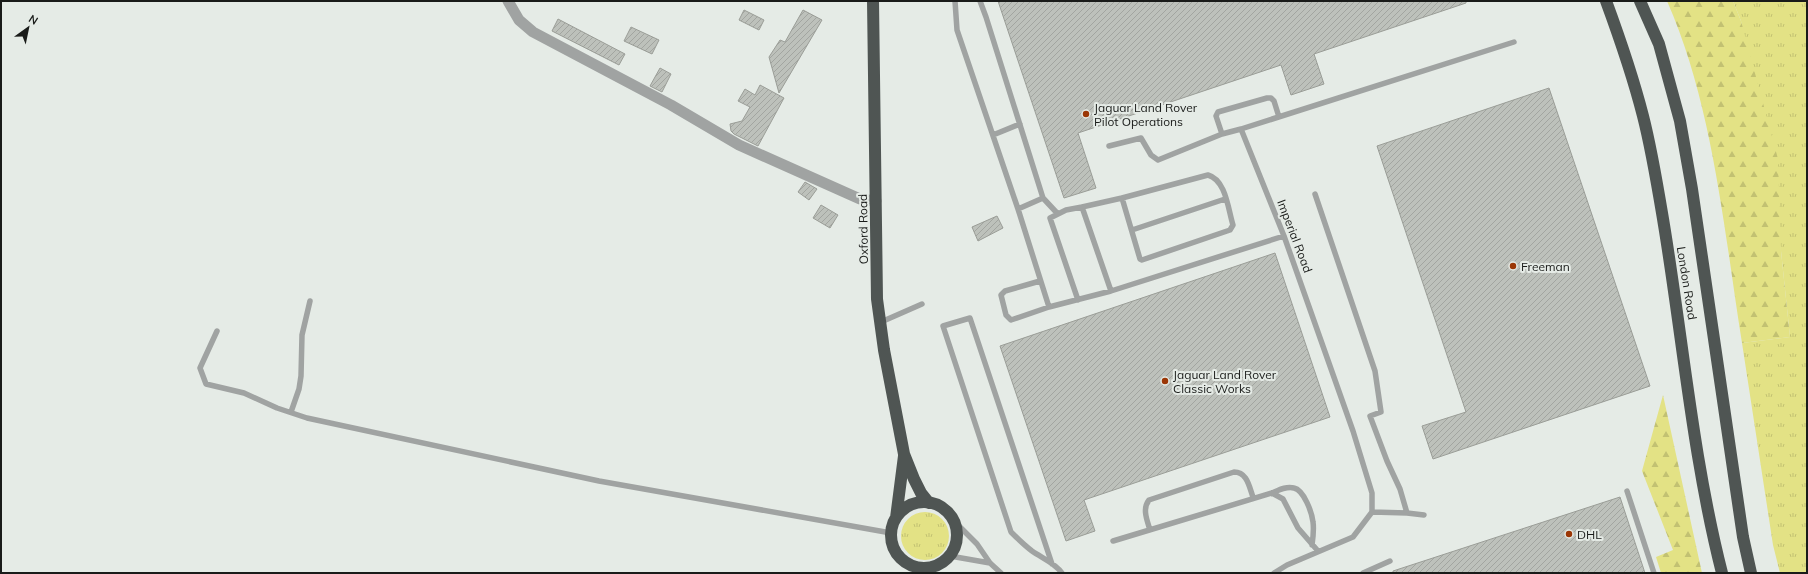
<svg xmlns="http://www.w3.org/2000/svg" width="1808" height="574" viewBox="0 0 1808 574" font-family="Mulish,sans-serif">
<defs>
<pattern id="grass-tufts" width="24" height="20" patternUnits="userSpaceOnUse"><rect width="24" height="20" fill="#e3e285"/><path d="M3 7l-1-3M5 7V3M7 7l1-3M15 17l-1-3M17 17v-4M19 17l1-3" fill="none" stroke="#c2c172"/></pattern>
<pattern id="forest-firs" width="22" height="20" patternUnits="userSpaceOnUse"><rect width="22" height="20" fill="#e3e285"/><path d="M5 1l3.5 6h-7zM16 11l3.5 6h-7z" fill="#c2c172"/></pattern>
<pattern id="building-hatch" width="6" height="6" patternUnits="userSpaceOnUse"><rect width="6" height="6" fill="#bdc1bb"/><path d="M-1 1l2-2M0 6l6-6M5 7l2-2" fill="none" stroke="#a2a5a0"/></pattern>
</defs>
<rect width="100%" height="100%" fill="#e5ebe6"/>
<path fill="url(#grass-tufts)" d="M 1733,1 L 1807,1 L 1807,573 L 1780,573 L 1773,545 L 1742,343 L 1790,337 L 1781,251 L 1741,21 Z
M901 536a24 24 0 1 1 48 0a24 24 0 1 1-48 0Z"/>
<path fill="url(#forest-firs)" d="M 1667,1 L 1733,1 L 1741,21 L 1778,159 L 1781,251 L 1790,337 L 1742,343 C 1724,230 1713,105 1667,1 Z
M 1663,395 L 1702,573 L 1661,573 L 1656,557 L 1673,550 L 1642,471 Z"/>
<path fill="url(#building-hatch)" stroke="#9a9d97" d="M 998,1 L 1466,1 L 1466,3 L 1314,54 L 1324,84 L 1291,95 L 1281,65 L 1078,133 L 1096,188 L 1064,198 Z
M 744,10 L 764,20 L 759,30 L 739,20 Z
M 803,10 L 822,20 L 779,93 L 769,57 L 780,40 L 785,42 Z
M 558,19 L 625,54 L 619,65 L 552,31 Z
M 631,27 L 659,40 L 652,54 L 624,41 Z
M 660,68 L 671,74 L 662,92 L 650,86 Z
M 760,85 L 784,98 L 758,146 L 734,134 L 731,131 L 730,124 L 742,121 L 750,107 L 738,101 L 745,89 L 755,95 Z
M 1549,88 L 1650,386 L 1433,459 L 1422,426 L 1466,412 L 1377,146 Z
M 805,182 L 817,189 L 809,200 L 798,192 Z
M 821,205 L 838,215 L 830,228 L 813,218 Z
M 997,216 L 1003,228 L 978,241 L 972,227 Z
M 1275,253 L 1330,417 L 1084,500 L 1095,531 L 1066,541 L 1000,346 Z
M 1620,497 L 1645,573 L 1393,573 L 1393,571 Z"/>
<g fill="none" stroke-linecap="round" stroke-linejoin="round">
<path stroke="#a0a3a2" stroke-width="5.5" d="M 955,1 L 957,30 L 1018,209 L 1049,307
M 980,1 L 986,17 L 1043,198 L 1057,213
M 1222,134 L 1216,116 L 1218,112 L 1267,98 L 1271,98 L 1274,101 L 1279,117
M 993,135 L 1020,124
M 1109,146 L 1141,138 L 1151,155 L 1158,160 L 1222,134 L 1241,129
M 1315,194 L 1375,371 L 1381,412 L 1370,416 L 1387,461 L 1400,489 L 1407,513 L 1372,512
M 1082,207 L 1122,198 L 1208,175 C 1226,180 1228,209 1233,225 L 1230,230 L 1142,260 L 1140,259 L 1122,198
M 1018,209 L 1043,198
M 1132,230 L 1225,199
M 1040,281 L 1005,291 L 1001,295 L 1006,315 L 1011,320 L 1049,307 L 1111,291 L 1284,236
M 1078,300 L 1050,218 L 1066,210 L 1082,207 L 1111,291
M 881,322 L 922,304
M 217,331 L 200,368 L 206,384 L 244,393 L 277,408 L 307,418 L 599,481 L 891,533
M 291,412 L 299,389 L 301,376 L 302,335 L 310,301
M 1627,491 L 1654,573
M 1272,493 L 1283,499 L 1298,528 L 1318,551
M 1407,513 L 1424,515
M 955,522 L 977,544 L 990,563 L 1001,573
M 1150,530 C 1147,520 1142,509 1149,500 L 1234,472 C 1247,472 1249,486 1253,497
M 1113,541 L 1272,493 C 1279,490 1286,486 1294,488 C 1304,490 1312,513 1313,522 C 1314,529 1313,538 1312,545
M 950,556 L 990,563
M 1052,564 L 970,318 L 943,326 L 1011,532 C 1018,539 1024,545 1032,551 C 1042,558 1055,563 1062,573
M 1274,573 L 1287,565 L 1353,537 L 1372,512 L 1372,493 L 1353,431 L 1284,236 L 1241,129 L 1514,42
M 1363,573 L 1390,561"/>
<path stroke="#a0a3a2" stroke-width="11" d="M 508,1 L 519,20 L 533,32 L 671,105 L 739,145 L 860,199 L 876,201"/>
<path stroke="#4f5553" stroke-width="12" d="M 873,1 L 877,299 L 884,350 L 904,454 L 914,479 L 921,493 L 929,503
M 1606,1 C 1620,39 1633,77 1643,116 C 1652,151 1658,189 1664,225 C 1683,341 1693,459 1722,573
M 1640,1 L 1659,44 L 1680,121 L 1692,189 L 1743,537 L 1751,573
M891 535a33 33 0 1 1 66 0a33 33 0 1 1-66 0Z
M 896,518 L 904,456"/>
</g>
<g fill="#9b3605" stroke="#e5ebe6" stroke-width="1.5">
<circle cx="1086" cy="114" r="4"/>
<circle cx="1513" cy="266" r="4"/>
<circle cx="1165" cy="381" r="4"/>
<circle cx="1569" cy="534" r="4"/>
</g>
<g text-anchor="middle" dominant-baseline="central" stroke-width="4" stroke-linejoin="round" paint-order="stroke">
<g font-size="12" fill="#191b19" stroke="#e5ebe6" text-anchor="start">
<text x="1094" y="107">Jaguar Land Rover<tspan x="1094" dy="14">Pilot Operations</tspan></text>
<text x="1521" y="266">Freeman</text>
<text x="1173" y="374">Jaguar Land Rover<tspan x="1173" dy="14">Classic Works</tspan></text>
<text x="1577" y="534">DHL</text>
</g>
<g font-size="12" fill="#191b19" stroke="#e5ebe6">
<text transform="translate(863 229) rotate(-91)">Oxford Road</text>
<text transform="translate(1295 236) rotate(69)">Imperial Road</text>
<text transform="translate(1687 283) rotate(81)">London Road</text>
</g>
</g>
<rect width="1808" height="574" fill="none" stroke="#191b19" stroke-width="4"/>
<g transform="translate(28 28) rotate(33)" stroke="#e5ebe6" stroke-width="3" paint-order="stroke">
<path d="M0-3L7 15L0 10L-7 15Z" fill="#191b19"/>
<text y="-6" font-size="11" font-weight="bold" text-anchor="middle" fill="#191b19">N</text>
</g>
</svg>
